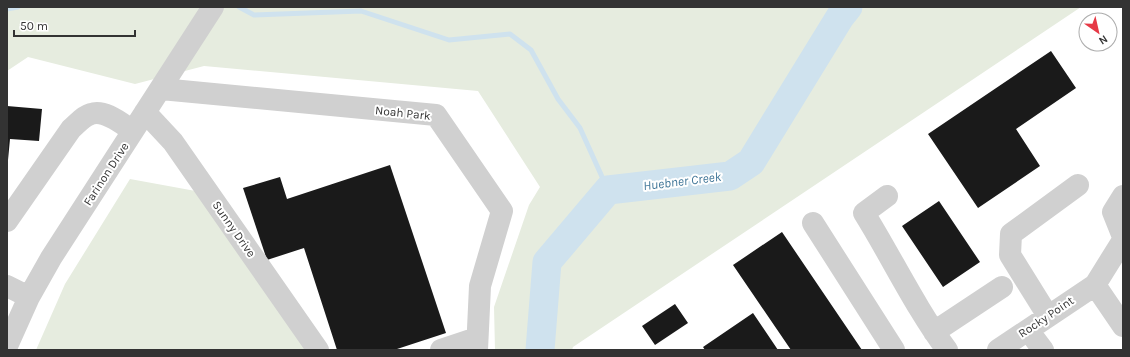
<svg xmlns="http://www.w3.org/2000/svg" width="1130" height="357" viewBox="0 0 1130 357" font-family="Karla,sans-serif">
<rect width="100%" height="100%" fill="#fff"/>
<path fill="#e6ecdf" d="M 7,7 L 1081,7 L 573,347 L 572,350 L 495,350 L 494,307 L 529,205 L 540,187 L 478,91 L 204,66 L 135,84 L 28,57 L 7,71 Z
M 130,179 L 201,192 L 307,350 L 36,350 L 65,284 Z"/>
<g fill="none" stroke-linecap="round" stroke-linejoin="round">
<path stroke="#cfe2ee" stroke-width="5" d="M 239,7 L 254,15 L 361,11 L 449,40 L 510,34 L 531,50 L 558,99 L 580,128 L 608,190
M 7,9 L 18,7"/>
<path stroke="#cfe2ee" stroke-width="29" d="M 540,350 L 547,262 L 608,190 L 730,176 L 751,162 L 840,17 L 848,7"/>
</g>
<path fill="#1a1a1a" d="M 1051,51 L 1076,88 L 1016,129 L 1040,166 L 978,208 L 928,134 Z
M 7,106 L 42,109 L 39,141 L 10,139 L 8,160 L 7,160 Z
M 390,165 L 446,333 L 394,350 L 337,350 L 304,248 L 267,260 L 243,188 L 280,177 L 287,199 Z
M 939,201 L 980,262 L 943,287 L 902,226 Z
M 782,232 L 862,350 L 791,350 L 733,265 Z
M 675,304 L 688,323 L 655,345 L 642,326 Z
M 753,313 L 778,350 L 705,350 L 703,347 Z"/>
<g fill="none" stroke-linecap="round" stroke-linejoin="round">
<path stroke="#d0d0d0" stroke-width="22" d="M 161,89 L 436,115 L 502,211 L 480,286 L 477,350
M 145,112 L 173,142 L 318,350
M 887,196 L 864,213 C 892,258 915,307 947,350
M 1123,196 L 1113,212 L 1123,237
M 7,221 L 71,129 C 77,124 83,116 91,114 C 105,109 122,124 133,131
M 813,223 L 894,350
M 1095,285 L 1123,326
M 7,286 L 29,297
M 1048,316 L 1010,255 L 1011,234 L 1078,185
M 1028,330 L 1043,350
M 934,332 L 1002,287
M 7,346 L 29,297 L 51,258 L 213,7
M 441,350 L 477,338
M 998,350 L 1095,285 L 1123,240"/>
</g>
<g text-anchor="middle" dominant-baseline="central" stroke-width="4" stroke-linejoin="round" paint-order="stroke">
<g font-size="12" fill="#333" stroke="#fff">
<text transform="translate(403 113) rotate(6)">Noah Park</text>
<text transform="translate(106 174) rotate(-57)">Farinon Drive</text>
<text transform="translate(234 229) rotate(55)">Sunny Drive</text>
<text transform="translate(1046 317) rotate(-34)">Rocky Point</text>
</g>
<g font-size="13" font-style="italic" fill="#3f7597" stroke="#fff">
<text transform="translate(682 181) rotate(-7)">Huebner Creek</text>
</g>
</g>
<rect width="1130" height="357" fill="none" stroke="#333333" stroke-width="16"/>
<g transform="translate(1098 32) rotate(146)"><circle r="19" fill="#ffffff" stroke="#adadad"/>
<path d="M0-3L7 15L0 10L-7 15Z" fill="#e63946"/>
<text y="-6" font-size="11" font-weight="bold" text-anchor="middle" fill="#333333">N</text>
</g>
<path d="M14 30v6h121v-6" fill="none" stroke="#333333" stroke-width="2"/>
<text x="20" y="30" font-size="12" fill="#333333" stroke="#ffffff" stroke-width="3" paint-order="stroke">50 m</text>
</svg>
